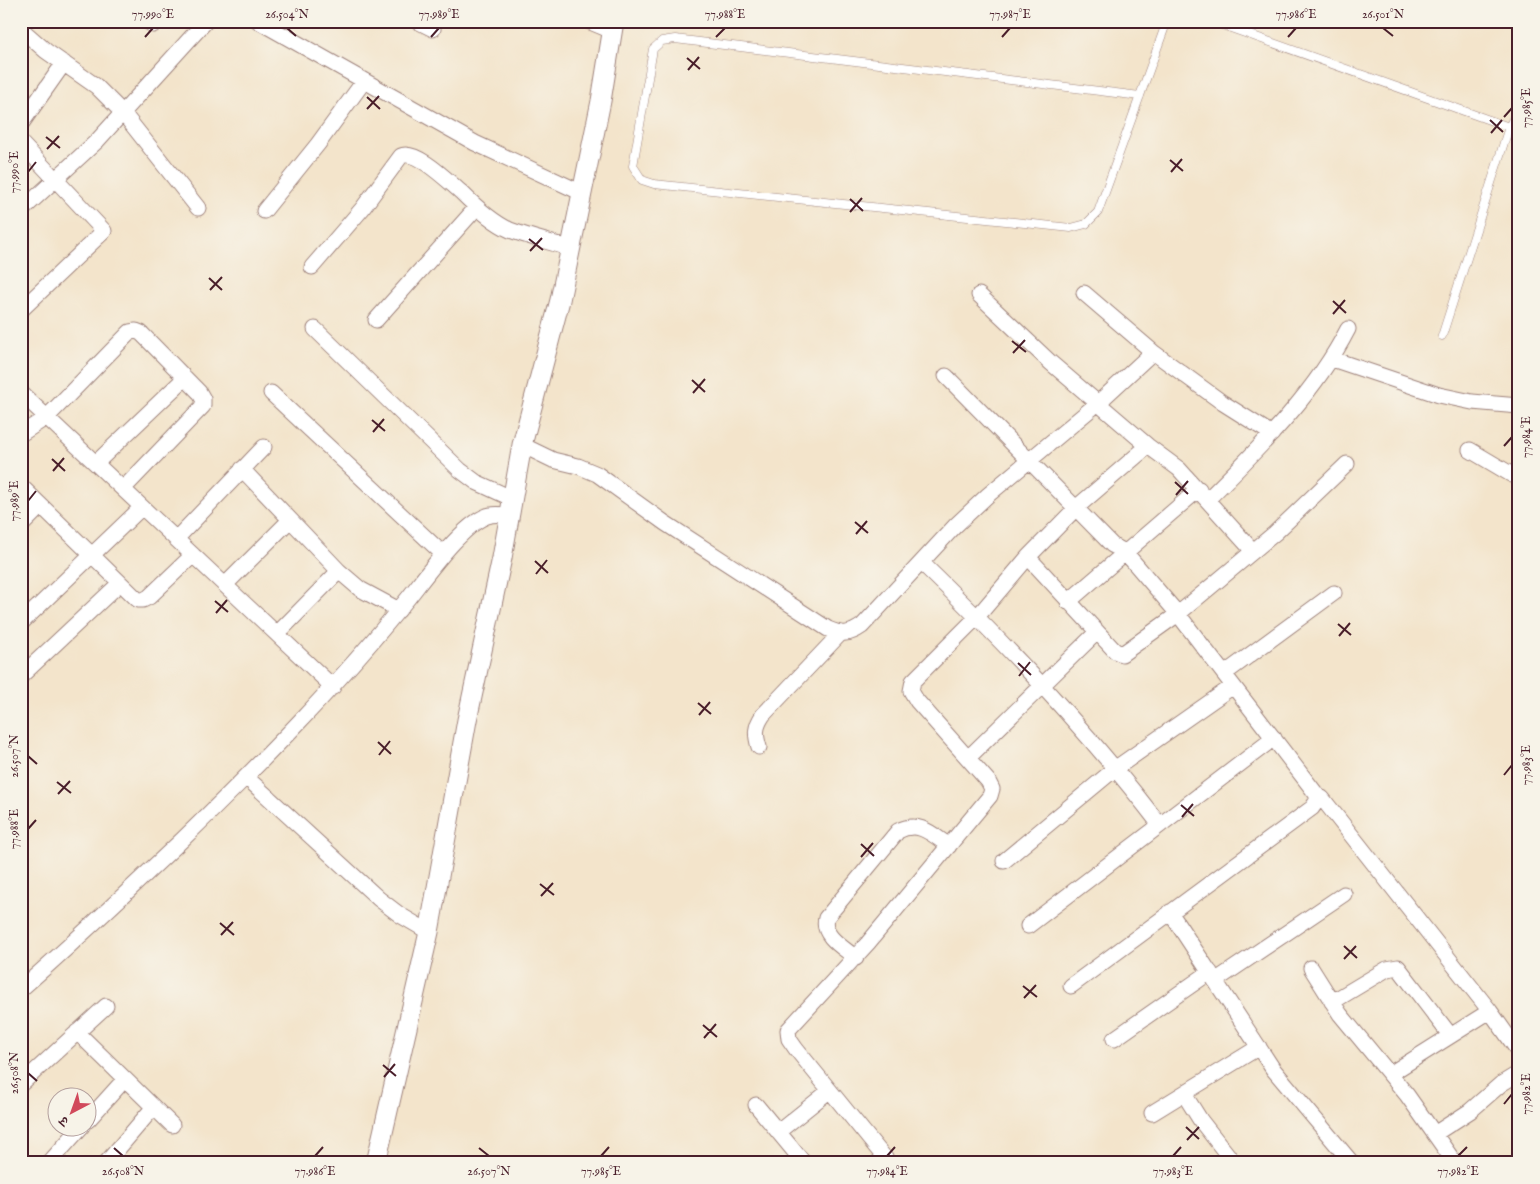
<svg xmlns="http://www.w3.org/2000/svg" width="1540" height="1184" viewBox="0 0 1540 1184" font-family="'IM FELL English','Noto Serif Devanagari',serif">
<rect width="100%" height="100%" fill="#f7f3e8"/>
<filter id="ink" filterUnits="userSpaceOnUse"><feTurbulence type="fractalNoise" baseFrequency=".02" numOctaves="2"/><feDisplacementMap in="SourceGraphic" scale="10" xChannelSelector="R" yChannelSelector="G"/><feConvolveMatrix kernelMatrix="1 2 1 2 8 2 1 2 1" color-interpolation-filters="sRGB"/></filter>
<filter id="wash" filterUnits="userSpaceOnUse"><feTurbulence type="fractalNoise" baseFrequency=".0096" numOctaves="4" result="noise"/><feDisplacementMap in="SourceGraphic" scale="20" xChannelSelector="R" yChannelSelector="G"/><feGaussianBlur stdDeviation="1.12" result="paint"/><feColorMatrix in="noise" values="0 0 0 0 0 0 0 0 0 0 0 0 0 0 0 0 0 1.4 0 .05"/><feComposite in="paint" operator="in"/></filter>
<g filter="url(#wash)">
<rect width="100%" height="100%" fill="#f3e4cb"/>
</g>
<g filter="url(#ink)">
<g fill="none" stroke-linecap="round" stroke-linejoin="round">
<defs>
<path id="service" d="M 1211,21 L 1509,127
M 1140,96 L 675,39 L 662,41 L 653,49 L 633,166 L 642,180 L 654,184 L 1071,228 L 1086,224 L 1098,212 L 1167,21
M 1442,336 L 1509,127 L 1519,107"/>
<path id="minor" d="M 147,21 L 153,25
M 258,21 L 475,143 L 580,192
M 417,21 L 433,29
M 588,21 L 612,31
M 21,29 L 46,51 L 96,86 L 123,113 L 198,208
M 21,124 L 64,63
M 21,143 L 104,231 L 21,310
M 21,211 L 97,141 L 206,21
M 264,211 L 318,144 L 364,81
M 312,267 L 362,209 L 401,156 C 416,149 449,182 461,192 C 475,206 492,222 510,230 C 529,237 550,242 569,248
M 1084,293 L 1153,352 L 1223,403 L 1272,434
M 979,295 L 1051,363 L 1148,446 L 1179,469 L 1253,551
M 376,320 L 477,207
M 315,329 L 460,470 L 476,482 L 513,499
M 1332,359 L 1439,395 L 1472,402 L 1519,406
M 946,376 L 1112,545 L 1125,552 L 1178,614 L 1317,795 L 1317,801 L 1312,808 L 1071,986
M 21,393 L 333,687
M 271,393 L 443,554
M 21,434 L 47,417 L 130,332 L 136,331 L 141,333 L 199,392 L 203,399 L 203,406 L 123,489
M 522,445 L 553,460 L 578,466 L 597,474 L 665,523 L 828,629 C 842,635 849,635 862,626 L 955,526 L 988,495 L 1098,403 L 1153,352
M 1470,450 L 1519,479
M 96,463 L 185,378
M 242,469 L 339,571 L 360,589 L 399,610
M 21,486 L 138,600 L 143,600 L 149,597 L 193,555
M 1208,499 C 1260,447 1314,395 1348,329
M 21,526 L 41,506
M 176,539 L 264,447
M 1028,557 L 1115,651 L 1122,654 L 1178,614 L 1275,533 L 1347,464
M 922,563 C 1007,645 1088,731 1160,825
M 225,585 L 290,520
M 1068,602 L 1199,489
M 21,623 L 142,507
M 277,634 L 339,571
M 1224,674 L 1334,593
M 21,676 L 119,584
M 759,747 C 755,734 755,727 763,715 L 840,634
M 968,758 L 1097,632
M 246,777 L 379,899 L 400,915 L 429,932
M 1322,798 L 1490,1011 L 1519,1052
M 1004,861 L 1116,768 L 1233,686
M 1170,912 L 1273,1069 L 1352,1163
M 1028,926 L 1274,738
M 856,958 C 844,948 821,936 826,918 L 898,831 C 919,820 932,834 949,846
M 1311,968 L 1340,1014 L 1407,1095 L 1455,1163
M 1215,981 L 1344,894
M 21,989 C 76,941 129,890 182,840 C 262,762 339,684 409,597 C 425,577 466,519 491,515 C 496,514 504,515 509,515
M 1332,1002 L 1387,969 L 1398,967 L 1450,1035
M 77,1032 L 172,1125
M 1114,1039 L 1210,972
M 1390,1074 L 1490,1011
M 21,1084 L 106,1006
M 1184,1094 L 1201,1121 L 1234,1163
M 756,1105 L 804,1163
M 1152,1113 L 1259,1047
M 88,1120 L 125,1079
M 778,1132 L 829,1091
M 1436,1133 L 1470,1111 L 1501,1084 L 1519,1073
M 49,1163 L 82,1126
M 106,1163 L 153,1108
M 889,1163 L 796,1049 L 789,1039 L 788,1030 L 868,943 L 990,796 L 992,789 L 988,781 L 917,701 L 911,691 L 913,681 L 977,617 L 1028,557 L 1077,507 L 1148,446"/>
<path id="tertiary" d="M 376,1163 L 429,932 L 467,720 L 502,558 L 522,445 L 560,300 L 601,101 L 614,21"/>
</defs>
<use href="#service" stroke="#9e827b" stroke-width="9"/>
<use href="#minor" stroke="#9e827b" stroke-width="17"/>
<use href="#tertiary" stroke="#9e827b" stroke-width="21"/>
<use href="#service" stroke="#fff" stroke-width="8"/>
<use href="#minor" stroke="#fff" stroke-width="15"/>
<use href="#tertiary" stroke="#fff" stroke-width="19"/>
</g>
</g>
<path fill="none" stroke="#4a1f2b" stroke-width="2" d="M 287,28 L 296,36M 1383,28 L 1393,36M 145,37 L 153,28M 431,37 L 439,28M 716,37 L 725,28M 1002,37 L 1010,28M 1288,37 L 1296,28M 687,58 L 700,69M 688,70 L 699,57M 367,97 L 380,109M 367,109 L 379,96M 1504,117 L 1512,108M 1490,120 L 1503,132M 1491,133 L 1502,120M 46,137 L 60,148M 47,149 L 59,136M 1170,160 L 1183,171M 28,172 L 36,162M 1171,172 L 1182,159M 850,199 L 863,211M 850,212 L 862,198M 529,239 L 543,250M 530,251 L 542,238M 209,278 L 222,290M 210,290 L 222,277M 1333,301 L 1346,313M 1333,314 L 1345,300M 1012,341 L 1026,352M 1013,353 L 1025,340M 692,380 L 705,392M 693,393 L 705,379M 372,420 L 385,431M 373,432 L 384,419M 1504,446 L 1512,437M 52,459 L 65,471M 53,471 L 64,458M 1175,482 L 1188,494M 1176,495 L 1188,481M 28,501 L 36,491M 855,522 L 868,533M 856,534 L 867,521M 535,561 L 548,573M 536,574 L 547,560M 215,601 L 228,612M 216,613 L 227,600M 1338,624 L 1351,635M 1339,636 L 1350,623M 1018,663 L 1031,675M 1019,676 L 1030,662M 698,703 L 711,714M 699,715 L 710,702M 378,742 L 391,754M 379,755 L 390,741M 28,756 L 37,764M 1504,775 L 1512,765M 57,782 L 71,793M 58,794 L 70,781M 1181,805 L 1194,816M 1182,817 L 1193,804M 28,829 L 36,820M 861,844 L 874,856M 861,857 L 873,843M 540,884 L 554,895M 541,896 L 553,883M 220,923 L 234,935M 221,935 L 233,922M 1344,946 L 1357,958M 1344,959 L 1356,946M 1023,986 L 1037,997M 1024,998 L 1036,985M 703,1025 L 717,1037M 704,1038 L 716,1024M 383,1065 L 396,1076M 28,1073 L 37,1081M 384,1077 L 395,1064M 1504,1104 L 1512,1094M 1186,1127 L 1199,1139M 1187,1140 L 1199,1127M 114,1148 L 123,1156M 479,1148 L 489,1156M 315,1156 L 323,1147M 601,1156 L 609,1147M 887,1156 L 895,1147M 1173,1156 L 1181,1147M 1458,1156 L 1467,1147"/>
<rect width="1540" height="1184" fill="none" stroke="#f7f3e8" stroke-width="55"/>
<g transform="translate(72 1112) rotate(221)"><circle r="24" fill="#f7f3e8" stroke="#b29e9c"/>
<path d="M0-4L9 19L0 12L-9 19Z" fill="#d1495b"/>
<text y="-8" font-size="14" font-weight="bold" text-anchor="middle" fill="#4a1f2b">उ</text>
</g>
<rect x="28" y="28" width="1484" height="1128" fill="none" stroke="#4a1f2b" stroke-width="2"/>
<g font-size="12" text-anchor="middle" fill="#4a1f2b">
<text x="153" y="18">77.990°E</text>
<text x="287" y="18">26.504°N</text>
<text x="439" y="18">77.989°E</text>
<text x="725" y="18">77.988°E</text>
<text x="1010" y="18">77.987°E</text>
<text x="1296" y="18">77.986°E</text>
<text x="1383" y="18">26.501°N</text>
<text transform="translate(1526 108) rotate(-90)" y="4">77.985°E</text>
<text transform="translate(14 172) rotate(-90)" y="4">77.990°E</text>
<text transform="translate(1526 437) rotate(-90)" y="4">77.984°E</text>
<text transform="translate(14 501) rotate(-90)" y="4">77.989°E</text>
<text transform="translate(14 756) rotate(-90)" y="4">26.507°N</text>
<text transform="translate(1526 765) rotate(-90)" y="4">77.983°E</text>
<text transform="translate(14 829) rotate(-90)" y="4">77.988°E</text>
<text transform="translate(14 1073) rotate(-90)" y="4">26.508°N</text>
<text transform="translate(1526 1094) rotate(-90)" y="4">77.982°E</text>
<text x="123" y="1175">26.508°N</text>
<text x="315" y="1175">77.986°E</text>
<text x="489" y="1175">26.507°N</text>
<text x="601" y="1175">77.985°E</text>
<text x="887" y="1175">77.984°E</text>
<text x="1173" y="1175">77.983°E</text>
<text x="1458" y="1175">77.982°E</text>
</g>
</svg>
